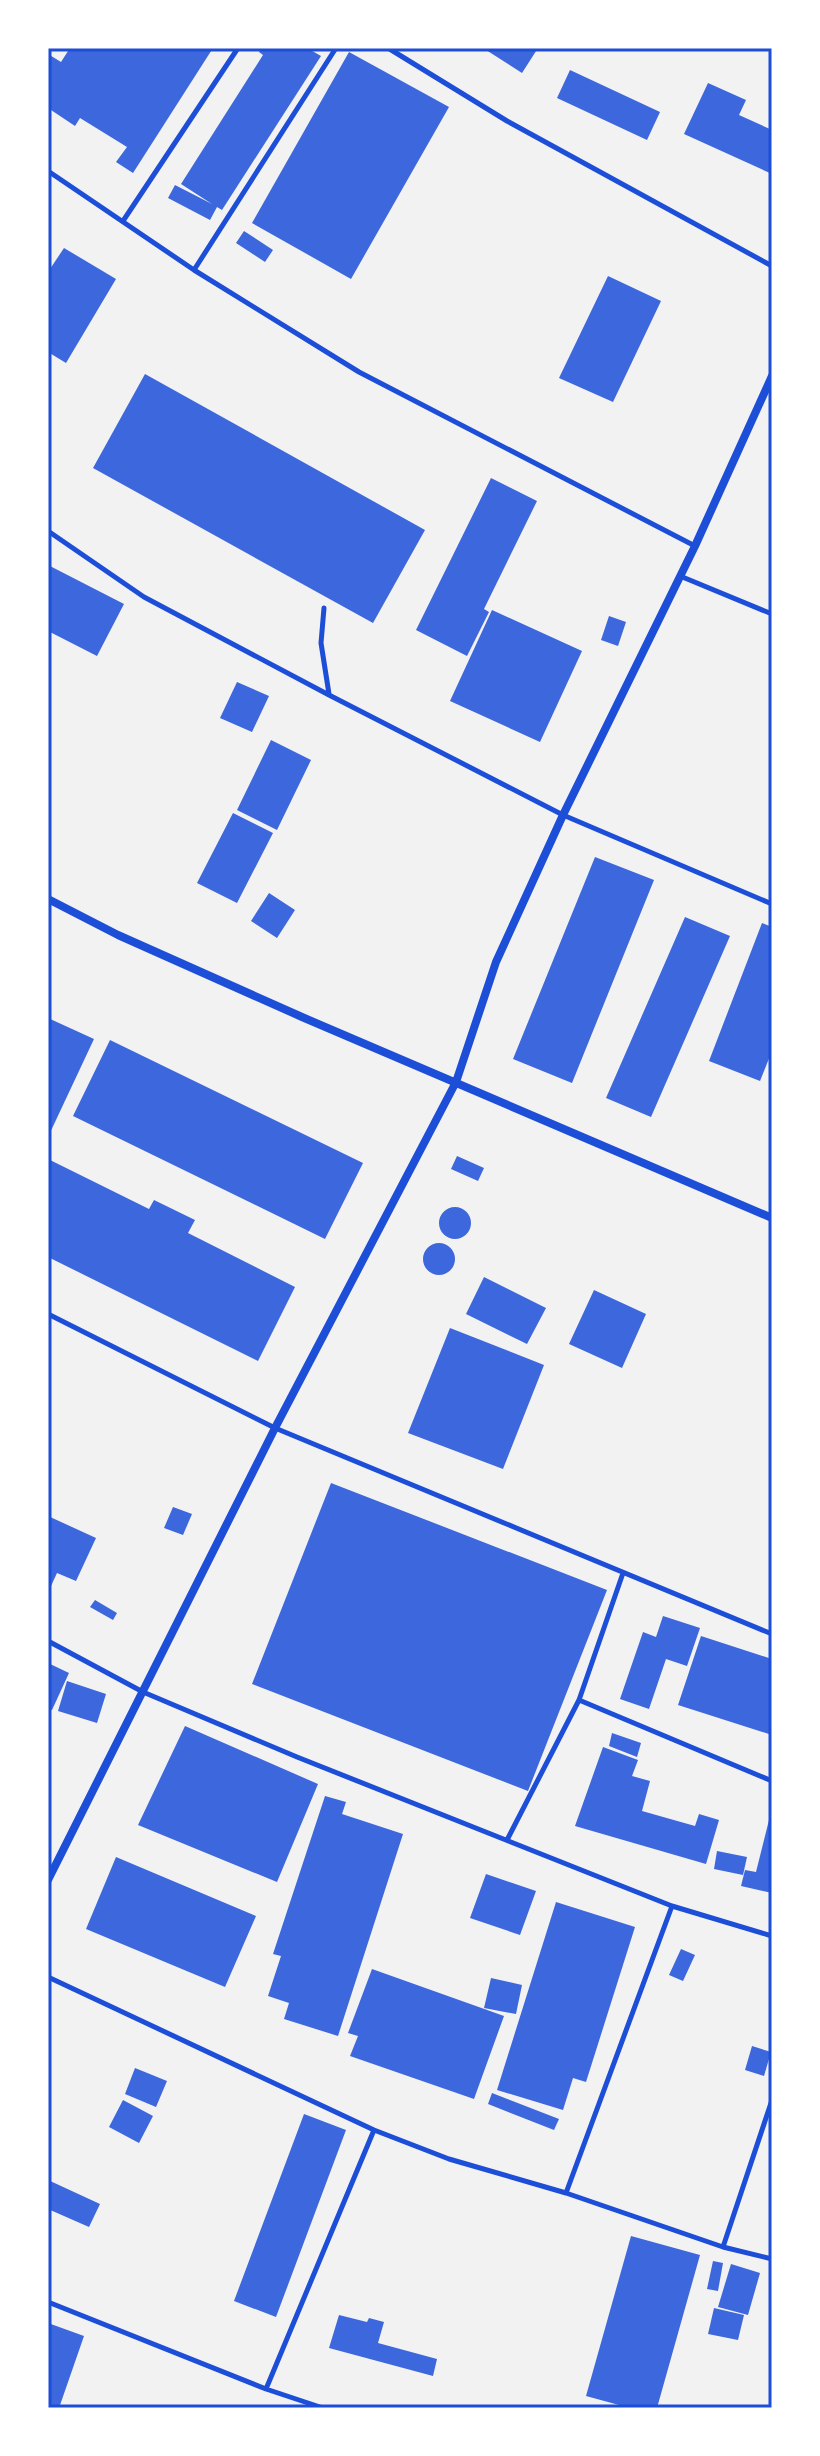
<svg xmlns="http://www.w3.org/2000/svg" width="820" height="2456" viewBox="0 0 820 2456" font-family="Rubik,sans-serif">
<rect width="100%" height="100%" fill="#f2f2f2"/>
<path fill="#3d67dc" d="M 70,48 L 213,48 L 133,173 L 116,162 L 127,147 L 80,118 L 75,126 L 48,108 L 48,54 L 61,62 Z
M 261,48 L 307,48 L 321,56 L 222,210 L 217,207 L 210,220 L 168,198 L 175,185 L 212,204 L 181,184 L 263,55 L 259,52 Z
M 483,48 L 538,48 L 522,73 Z
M 349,52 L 449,107 L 351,279 L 252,223 Z
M 570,70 L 660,112 L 647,140 L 557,98 Z
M 708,83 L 746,100 L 739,115 L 772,130 L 772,174 L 684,134 Z
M 244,231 L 273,250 L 265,262 L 236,243 Z
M 64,248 L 116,279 L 66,363 L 48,352 L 48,272 Z
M 608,276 L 661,301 L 613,402 L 559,378 Z
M 145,374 L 425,530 L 373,623 L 93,468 Z
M 491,478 L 537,501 L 484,609 L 489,612 L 467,656 L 416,630 Z
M 48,565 L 124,604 L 97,656 L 48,631 Z
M 492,610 L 582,651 L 540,742 L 450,701 Z
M 609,616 L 626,622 L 618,646 L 601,640 Z
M 237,682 L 269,696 L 252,732 L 220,718 Z
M 271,740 L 311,760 L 277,830 L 237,810 Z
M 233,813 L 273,833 L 237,903 L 197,883 Z
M 595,857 L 654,880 L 572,1083 L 513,1059 Z
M 269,893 L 295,910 L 277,938 L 251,921 Z
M 685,917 L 730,936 L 651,1117 L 606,1098 Z
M 762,923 L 772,927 L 772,1051 L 760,1081 L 709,1061 Z
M 48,1018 L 94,1039 L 48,1137 Z
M 110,1040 L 363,1163 L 325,1239 L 73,1116 Z
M 457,1156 L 484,1168 L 478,1181 L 451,1169 Z
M 48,1159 L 149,1209 L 154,1200 L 195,1220 L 188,1233 L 295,1287 L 258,1361 L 48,1257 Z
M439 1223a16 16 0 1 1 32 0a16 16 0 1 1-32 0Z
M423 1259a16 16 0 1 1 32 0a16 16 0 1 1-32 0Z
M 484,1277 L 546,1308 L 527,1344 L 466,1314 Z
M 594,1290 L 646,1314 L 622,1368 L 569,1344 Z
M 450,1328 L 544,1365 L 503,1469 L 408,1433 Z
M 331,1483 L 607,1590 L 528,1791 L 252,1684 Z
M 173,1507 L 192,1514 L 183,1535 L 164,1528 Z
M 48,1516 L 96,1538 L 76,1581 L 57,1573 L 51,1586 L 48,1585 Z
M 95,1600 L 117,1613 L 113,1620 L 90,1607 Z
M 663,1616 L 700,1628 L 687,1666 L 666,1659 L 649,1709 L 620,1699 L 643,1632 L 656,1637 Z
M 701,1636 L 772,1659 L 772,1735 L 678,1705 Z
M 48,1663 L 69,1673 L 52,1710 L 48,1709 Z
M 67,1681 L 106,1694 L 97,1723 L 58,1711 Z
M 185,1726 L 318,1784 L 277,1882 L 138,1825 Z
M 612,1733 L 641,1743 L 637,1757 L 609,1746 Z
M 603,1747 L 638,1760 L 632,1776 L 650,1781 L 642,1811 L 695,1826 L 699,1814 L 719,1820 L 706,1864 L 575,1826 Z
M 325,1796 L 346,1802 L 342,1814 L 403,1834 L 338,2036 L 284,2019 L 289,2003 L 268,1996 L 281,1956 L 273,1954 Z
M 771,1812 L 772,1812 L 772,1893 L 741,1886 L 745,1870 L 756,1872 Z
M 717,1851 L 747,1857 L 743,1875 L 714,1869 Z
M 116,1857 L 256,1916 L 225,1987 L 86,1929 Z
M 486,1874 L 536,1891 L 520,1935 L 470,1918 Z
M 556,1902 L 635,1927 L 586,2082 L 573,2078 L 563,2110 L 497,2090 Z
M 681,1949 L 695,1955 L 683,1981 L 669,1975 Z
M 372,1969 L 504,2016 L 474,2099 L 350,2056 L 358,2036 L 348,2033 Z
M 491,1978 L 522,1985 L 516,2014 L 484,2008 Z
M 752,2046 L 771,2052 L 764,2076 L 745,2070 Z
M 135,2068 L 167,2081 L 156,2107 L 125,2094 Z
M 492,2093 L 559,2119 L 554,2130 L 488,2104 Z
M 123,2100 L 153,2116 L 139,2143 L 109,2127 Z
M 304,2114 L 346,2130 L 276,2317 L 234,2301 Z
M 48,2180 L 100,2204 L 89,2227 L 48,2209 Z
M 631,2236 L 700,2255 L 657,2408 L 630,2408 L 586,2396 Z
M 713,2261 L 723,2263 L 718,2291 L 707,2289 Z
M 731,2264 L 760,2273 L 748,2315 L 718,2307 Z
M 714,2308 L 744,2315 L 738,2340 L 708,2334 Z
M 339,2315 L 367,2322 L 369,2318 L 384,2322 L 378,2343 L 437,2359 L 433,2376 L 329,2348 Z
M 48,2323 L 84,2336 L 59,2408 L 48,2408 Z"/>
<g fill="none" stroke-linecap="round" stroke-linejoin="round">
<path stroke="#1d4ed8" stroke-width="5" d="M 388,48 L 507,121 L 772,266
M 48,171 L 194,270 L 359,372 L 695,546
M 123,221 L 238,48
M 194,270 L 336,48
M 48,531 L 144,597 L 329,695 L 563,815 L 772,904
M 680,576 L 772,614
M 324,608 L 321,643 L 329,694
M 48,1314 L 275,1428 L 772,1634
M 48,1641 L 143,1692 L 297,1757 L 672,1906 L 772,1936
M 579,1700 L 772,1781
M 507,1840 L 579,1700 L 623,1573
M 48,1977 L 374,2130 L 449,2159 L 566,2193 L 723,2247 L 772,2259
M 566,2193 L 672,1906
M 723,2247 L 772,2100
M 48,2302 L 266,2389 L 323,2408
M 266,2389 L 374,2130"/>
<path stroke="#1d4ed8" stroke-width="8" d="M 48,899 L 118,935 L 302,1017 L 772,1218
M 48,1880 L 275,1428 L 456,1082 L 496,962 L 563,815 L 695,546 L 772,376"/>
</g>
<rect width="820" height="2456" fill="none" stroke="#ffffff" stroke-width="100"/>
<rect x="50" y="50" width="720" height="2356" fill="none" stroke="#1d4ed8" stroke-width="3"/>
</svg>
